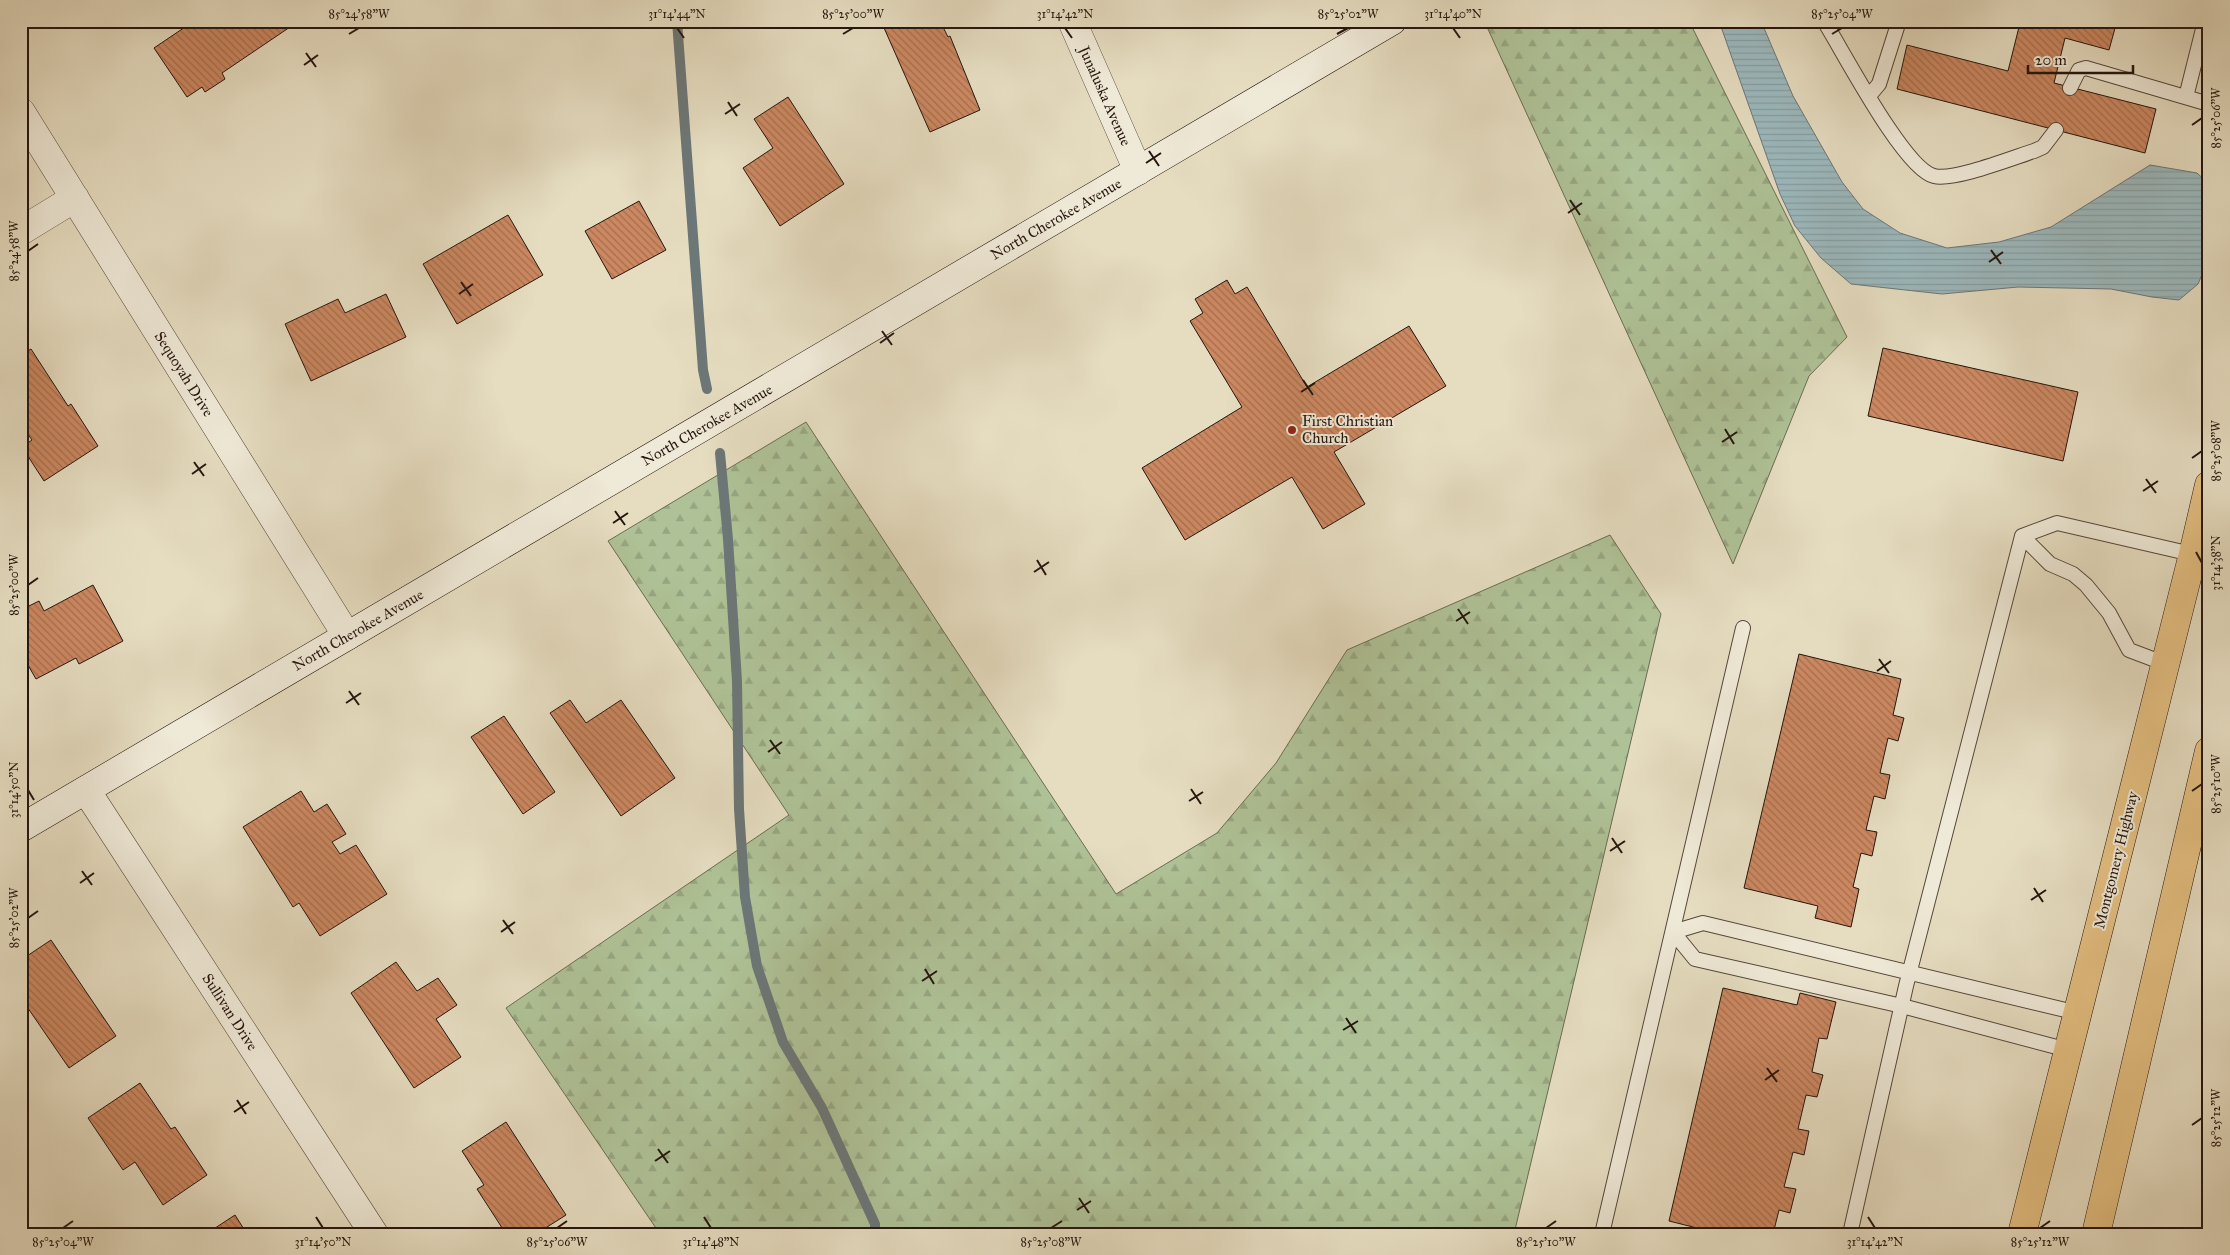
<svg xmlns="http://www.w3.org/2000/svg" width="2230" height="1255" viewBox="0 0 2230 1255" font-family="'IM FELL Great Primer',serif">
<defs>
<pattern id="forest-firs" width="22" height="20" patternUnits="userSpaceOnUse" patternTransform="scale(1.25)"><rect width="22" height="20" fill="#afc297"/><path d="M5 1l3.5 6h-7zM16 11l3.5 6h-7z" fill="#96a681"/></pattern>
<pattern id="water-rules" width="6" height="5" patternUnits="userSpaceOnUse" patternTransform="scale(1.25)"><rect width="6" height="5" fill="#9cb9be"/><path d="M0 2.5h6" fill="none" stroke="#869ea2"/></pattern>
<pattern id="building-back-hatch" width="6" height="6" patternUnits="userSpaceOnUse" patternTransform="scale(1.25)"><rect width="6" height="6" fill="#cc8861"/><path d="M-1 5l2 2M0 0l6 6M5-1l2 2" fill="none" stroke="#a56e4e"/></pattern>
</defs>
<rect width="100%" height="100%" fill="#e6ddc1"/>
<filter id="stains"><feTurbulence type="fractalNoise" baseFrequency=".004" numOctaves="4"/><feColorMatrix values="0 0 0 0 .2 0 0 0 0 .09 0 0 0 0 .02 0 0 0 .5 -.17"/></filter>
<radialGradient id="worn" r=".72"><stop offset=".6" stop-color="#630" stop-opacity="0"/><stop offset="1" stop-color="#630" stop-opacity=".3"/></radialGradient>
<path fill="url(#forest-firs)" stroke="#6a6c52" d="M 1497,21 L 1689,21 L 1847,337 L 1809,376 L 1733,564 L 1487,27 Z
M 806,422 L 1116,894 L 1217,833 L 1276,763 L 1347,650 L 1610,535 L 1661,614 L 1514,1234 L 660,1234 L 506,1008 L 789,815 L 608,541 Z"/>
<path fill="url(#water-rules)" stroke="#6c7778" d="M 1719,21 L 1761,21 L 1793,96 L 1842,182 L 1863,209 L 1900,233 L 1947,248 L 1999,242 L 2051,227 L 2150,165 L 2197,173 L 2209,184 L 2209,258 L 2198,284 L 2179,300 L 2152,297 L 2111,289 L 2018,287 L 1942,294 L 1851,284 L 1821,258 L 1795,226 L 1780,194 Z"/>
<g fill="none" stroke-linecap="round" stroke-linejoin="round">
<path stroke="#6c7778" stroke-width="10" d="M 677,21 L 703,370 L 707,389
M 720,453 L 728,539 L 737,681 L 739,809 L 745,897 L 757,966 L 783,1042 L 822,1108 L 875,1224 L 875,1234"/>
</g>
<path fill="url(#building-back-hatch)" stroke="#25150e" d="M 194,21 L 290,21 L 293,25 L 222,73 L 225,79 L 205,92 L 202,87 L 187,97 L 154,48 Z
M 881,21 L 940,21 L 948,37 L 950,36 L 980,110 L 930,132 Z
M 1998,21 L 2117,21 L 2109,50 L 2065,38 L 2054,83 L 2156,109 L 2145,153 L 1897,89 L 1907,45 L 2008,71 L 2019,27 Z
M 788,97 L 844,184 L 780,226 L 743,168 L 773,148 L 754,119 Z
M 639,201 L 666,250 L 612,279 L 585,231 Z
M 508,215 L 543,275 L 457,324 L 423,264 Z
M 1227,280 L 1235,294 L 1247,287 L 1307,387 L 1409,326 L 1446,386 L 1334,452 L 1365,504 L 1323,529 L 1292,477 L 1185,540 L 1142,468 L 1242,407 L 1190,321 L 1203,313 L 1195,299 Z
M 386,294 L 406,337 L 311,381 L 285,324 L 338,299 L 345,313 Z
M 1883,348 L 2078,392 L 2063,461 L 1868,416 Z
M 31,349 L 68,406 L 71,404 L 98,446 L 44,481 L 22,447 L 32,440 L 21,424 L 21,355 Z
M 93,585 L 123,641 L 79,664 L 76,658 L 36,679 L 21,653 L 21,610 L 39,601 L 44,611 Z
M 1799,654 L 1901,679 L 1893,715 L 1904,718 L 1898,741 L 1888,738 L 1880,773 L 1890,775 L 1885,799 L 1874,796 L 1866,830 L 1877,832 L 1872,856 L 1861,853 L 1853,887 L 1859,889 L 1851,927 L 1815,918 L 1818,906 L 1744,888 Z
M 570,700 L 586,723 L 621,700 L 675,778 L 621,816 L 550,713 Z
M 504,716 L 555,792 L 523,814 L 471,737 Z
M 301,791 L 314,812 L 327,804 L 346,834 L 332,842 L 340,854 L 356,845 L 387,894 L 320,936 L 299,903 L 293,907 L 243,827 Z
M 51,940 L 116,1036 L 69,1068 L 21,998 L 21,960 Z
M 396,962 L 417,991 L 438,978 L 457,1005 L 436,1019 L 461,1057 L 414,1088 L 351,993 Z
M 1723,988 L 1797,1005 L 1800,993 L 1836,1002 L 1827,1039 L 1819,1038 L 1812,1072 L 1823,1075 L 1817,1097 L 1806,1095 L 1798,1129 L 1809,1131 L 1804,1155 L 1793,1152 L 1784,1187 L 1796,1189 L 1790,1213 L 1779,1210 L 1773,1234 L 1721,1234 L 1669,1221 Z
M 140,1083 L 171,1129 L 175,1127 L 207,1175 L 163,1205 L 135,1162 L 123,1170 L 88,1118 Z
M 506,1122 L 566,1215 L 536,1234 L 506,1234 L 477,1189 L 484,1185 L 462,1151 Z
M 235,1215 L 247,1234 L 206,1234 Z"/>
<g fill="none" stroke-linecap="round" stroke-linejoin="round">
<defs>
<path id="lane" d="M 1824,21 C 1843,51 1904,169 1934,176 C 1954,181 2012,158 2034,151 L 2043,147 L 2056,130
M 2070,88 L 2079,70 L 2086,68 L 2209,104
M 1869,96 L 1879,84 L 1899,21
M 2186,97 L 2205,21
M 2166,664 L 2129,650 L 2109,613 L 2086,585 L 2073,574 L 2050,564 L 2022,536 L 2057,523 L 2209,558
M 2068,1050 L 1902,1006 L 1695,959 L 1673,932 L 1703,923 L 2078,1013
M 1602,1234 L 1743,628
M 1850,1234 L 1906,986 L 2022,536"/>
<path id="street" d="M 1072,21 L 1138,171
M 21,112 L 347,636
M 21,231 L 75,198
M 86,790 L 374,1234"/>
<path id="secondary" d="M 21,828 L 1392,21"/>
<path id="primary" d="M 2022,1234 L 2193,554 L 2209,485
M 2096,1234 L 2209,751"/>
</defs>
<use href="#lane" stroke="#55473b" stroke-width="16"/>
<use href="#street" stroke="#55473b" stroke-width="29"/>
<use href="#secondary" stroke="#25150e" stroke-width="29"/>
<use href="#primary" stroke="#25150e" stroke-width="29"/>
<use href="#lane" stroke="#efe9d7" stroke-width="14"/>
<use href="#street" stroke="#efe9d7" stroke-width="28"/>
<use href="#secondary" stroke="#efe9d7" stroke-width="28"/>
<use href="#primary" stroke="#e3be80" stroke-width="28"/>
</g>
<path fill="none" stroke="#25150e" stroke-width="2" d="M 677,28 L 684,38M 1065,28 L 1072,38M 1453,28 L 1460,38M 349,34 L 359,28M 843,34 L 853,28M 1337,34 L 1348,28M 1832,34 L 1842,28M 306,53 L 316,67M 304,65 L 318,55M 728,102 L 737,116M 725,114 L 740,104M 2192,125 L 2202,118M 1149,151 L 1159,166M 1146,163 L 1161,153M 1570,200 L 1580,215M 1568,213 L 1582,203M 1991,250 L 2001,264M 28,251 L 38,244M 1989,262 L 2003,252M 461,282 L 471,296M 459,294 L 473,284M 882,331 L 892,345M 880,343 L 894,333M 1303,380 L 1313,395M 1301,392 L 1315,383M 1725,429 L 1734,444M 1722,442 L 1737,432M 2192,458 L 2202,451M 194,462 L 204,476M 192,474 L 206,464M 2146,479 L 2156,493M 2143,491 L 2158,481M 615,511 L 625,525M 613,523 L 628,513M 2196,552 L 2202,563M 1037,560 L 1046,575M 1034,572 L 1049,562M 28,585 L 38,578M 1458,609 L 1468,624M 1456,621 L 1470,612M 1879,659 L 1889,673M 1877,671 L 1891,661M 349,691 L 359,705M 346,703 L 361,693M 770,740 L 780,754M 768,752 L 782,742M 1191,789 L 1201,804M 28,790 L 34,800M 2192,791 L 2202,784M 1189,801 L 1203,792M 1612,838 L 1622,853M 1610,851 L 1625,841M 82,871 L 92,885M 80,883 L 94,873M 2034,888 L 2043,902M 2031,900 L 2046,890M 28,918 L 38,911M 503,920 L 513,934M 501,932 L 515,922M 925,969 L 934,984M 922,981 L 937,971M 1346,1018 L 1356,1033M 1343,1030 L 1358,1021M 1767,1068 L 1777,1082M 1765,1080 L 1779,1070M 237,1100 L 246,1114M 234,1112 L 249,1102M 2192,1125 L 2202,1118M 658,1149 L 668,1163M 655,1161 L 670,1151M 1079,1198 L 1089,1213M 1077,1210 L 1091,1201M 316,1217 L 323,1228M 704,1217 L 711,1228M 1868,1217 L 1875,1228M 63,1228 L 73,1221M 557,1228 L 567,1221M 1051,1228 L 1062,1221M 1546,1228 L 1556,1221M 2040,1228 L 2050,1221"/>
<circle fill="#8f2418" stroke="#efe9d7" stroke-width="2" cx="1292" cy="430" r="5"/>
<g text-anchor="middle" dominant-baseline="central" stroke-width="4" stroke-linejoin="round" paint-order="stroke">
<g font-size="15" fill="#25150e" stroke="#efe9d7">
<text transform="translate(1105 96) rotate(66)">Junaluska Avenue</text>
<text transform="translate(1056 219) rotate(-30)">North Cherokee Avenue</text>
<text transform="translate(184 374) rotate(58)">Sequoyah Drive</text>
<text transform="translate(707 425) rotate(-30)">North Cherokee Avenue</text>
<text transform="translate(358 630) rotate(-30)">North Cherokee Avenue</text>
<text transform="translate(2116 860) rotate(-76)">Montgomery Highway</text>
<text transform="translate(230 1012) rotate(57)">Sullivan Drive</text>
</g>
<g font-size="15" fill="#25150e" stroke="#efe9d7" text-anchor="start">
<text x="1302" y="421">First Christian<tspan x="1302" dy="17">Church</tspan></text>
</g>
</g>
<rect width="2230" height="1255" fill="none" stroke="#e6ddc1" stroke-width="55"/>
<path d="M2028 65v8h105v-8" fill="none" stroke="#25150e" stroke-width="2.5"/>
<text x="2035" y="65" font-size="15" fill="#25150e" stroke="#efe9d7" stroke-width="4" paint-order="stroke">20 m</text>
<rect x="28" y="28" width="2174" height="1200" fill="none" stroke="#25150e" stroke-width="2"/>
<g font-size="12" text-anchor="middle" fill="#25150e">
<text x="359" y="18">85°24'58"W</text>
<text x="677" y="18">31°14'44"N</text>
<text x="853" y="18">85°25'00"W</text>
<text x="1065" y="18">31°14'42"N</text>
<text x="1348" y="18">85°25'02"W</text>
<text x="1453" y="18">31°14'40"N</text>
<text x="1842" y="18">85°25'04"W</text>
<text transform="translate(2216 118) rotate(-90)" y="4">85°25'06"W</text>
<text transform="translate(14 251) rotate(-90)" y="4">85°24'58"W</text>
<text transform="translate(2216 451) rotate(-90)" y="4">85°25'08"W</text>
<text transform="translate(2216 563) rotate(-90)" y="4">31°14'38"N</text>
<text transform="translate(14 585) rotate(-90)" y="4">85°25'00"W</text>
<text transform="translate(2216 784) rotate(-90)" y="4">85°25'10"W</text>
<text transform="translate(14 790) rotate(-90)" y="4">31°14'50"N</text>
<text transform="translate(14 918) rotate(-90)" y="4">85°25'02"W</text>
<text transform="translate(2216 1118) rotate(-90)" y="4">85°25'12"W</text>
<text x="63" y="1246">85°25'04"W</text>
<text x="323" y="1246">31°14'50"N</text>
<text x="557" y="1246">85°25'06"W</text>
<text x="711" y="1246">31°14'48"N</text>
<text x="1051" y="1246">85°25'08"W</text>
<text x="1546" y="1246">85°25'10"W</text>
<text x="1875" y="1246">31°14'42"N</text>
<text x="2040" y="1246">85°25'12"W</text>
</g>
<rect width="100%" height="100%" filter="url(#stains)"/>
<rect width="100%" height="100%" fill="url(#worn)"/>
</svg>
